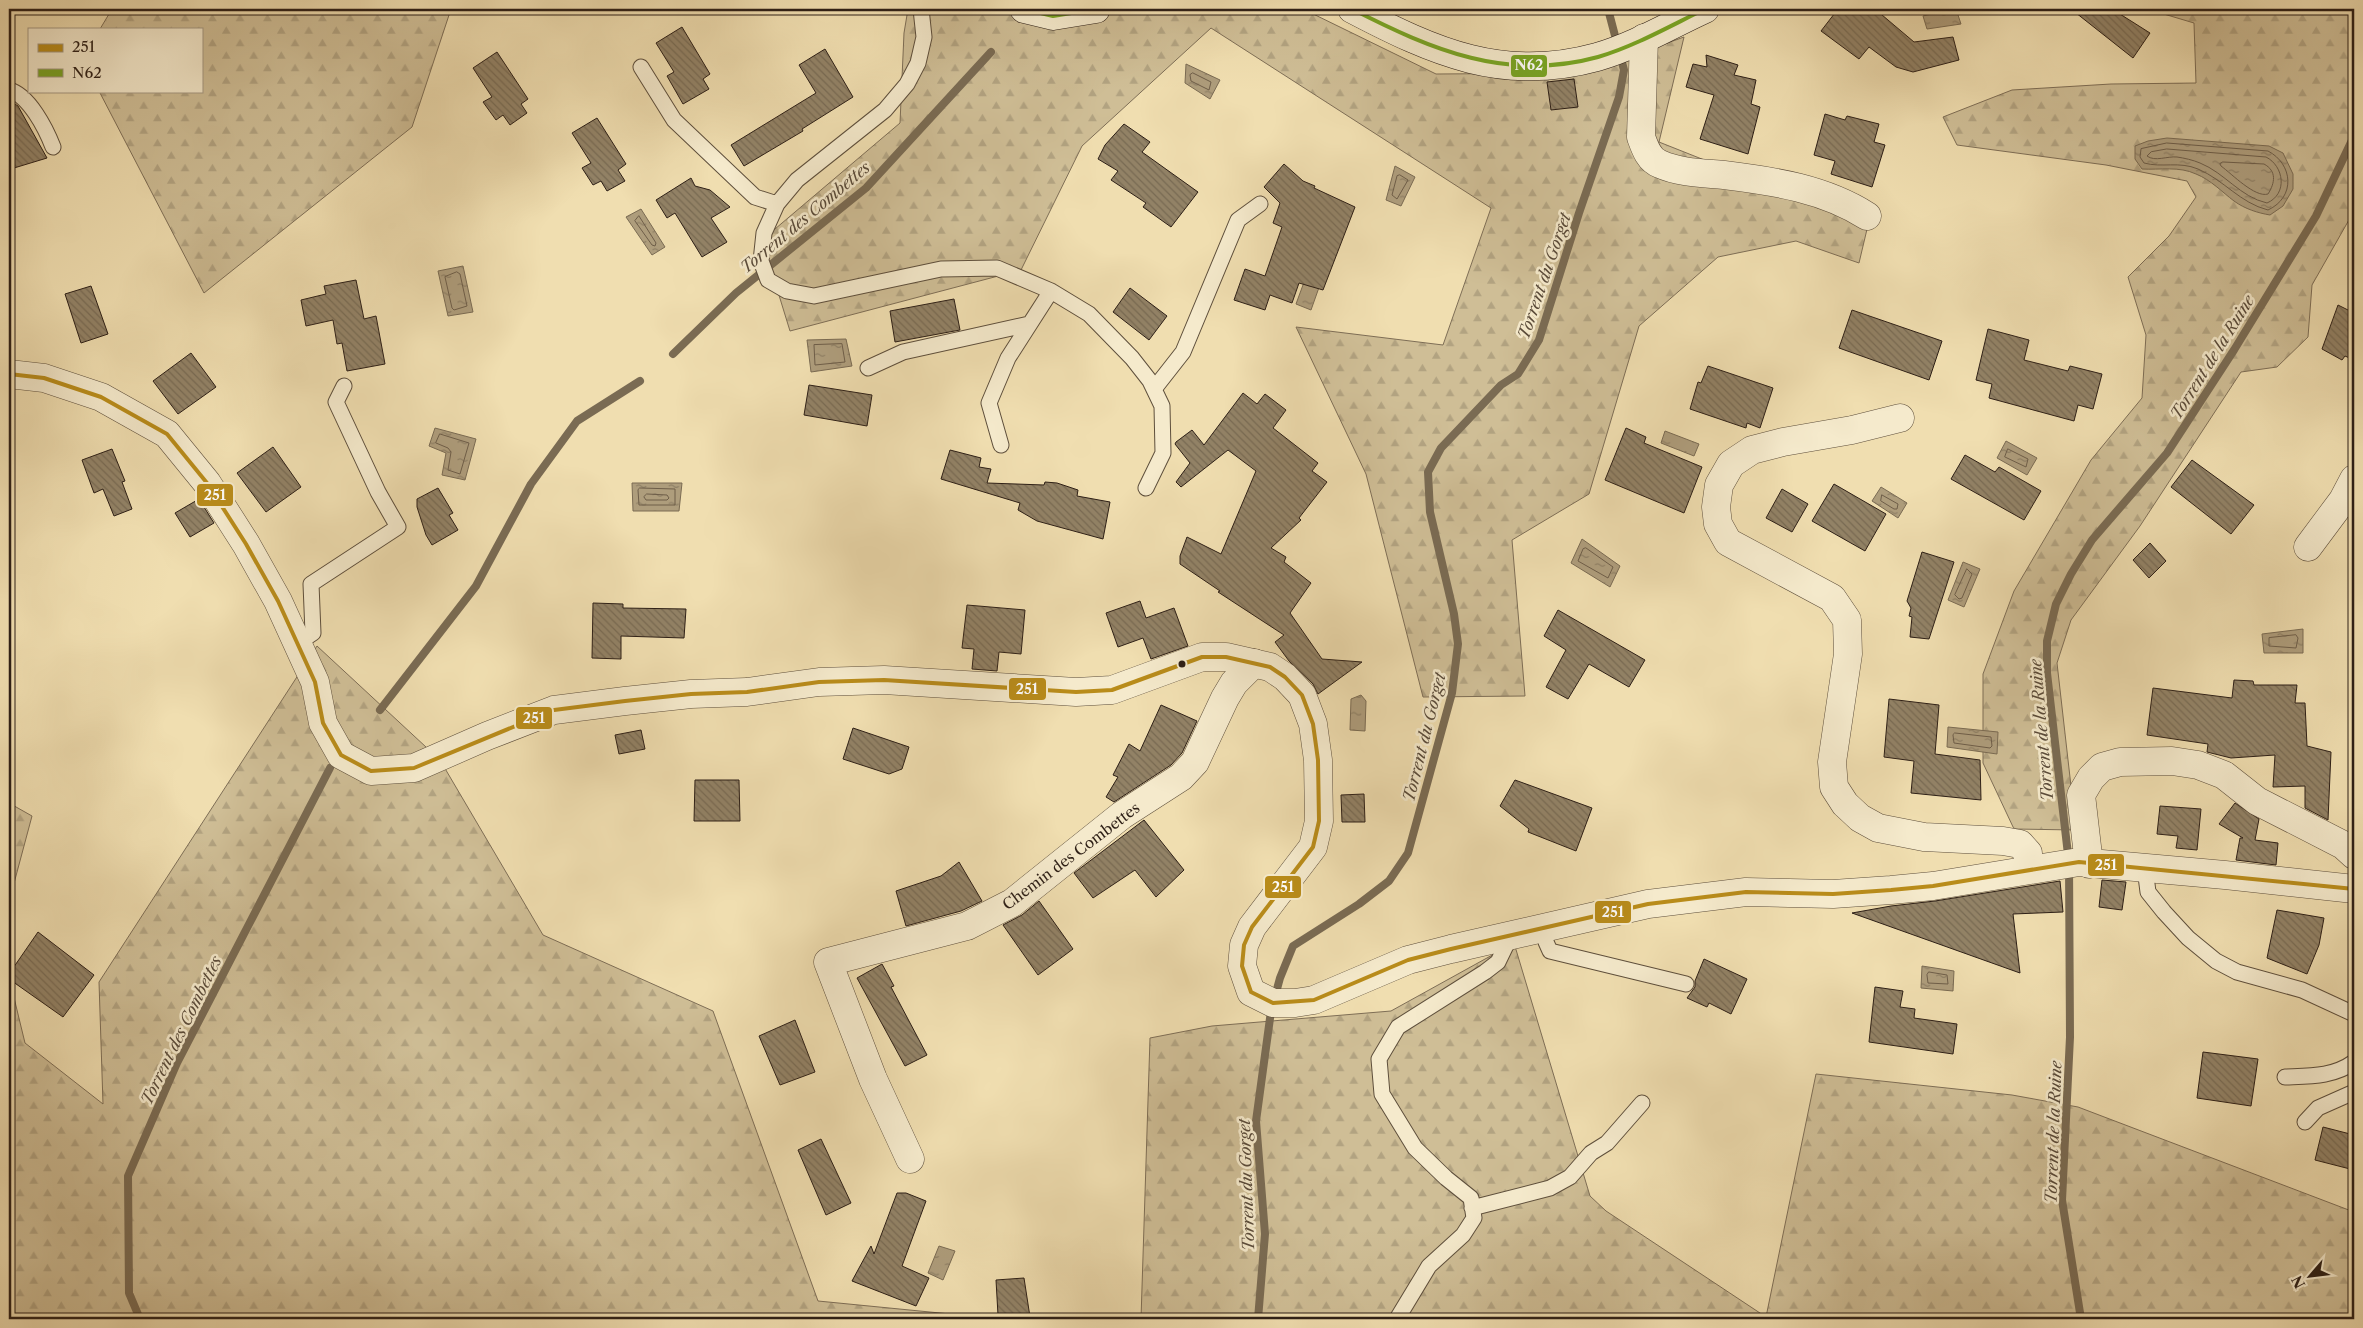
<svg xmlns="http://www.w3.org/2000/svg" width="2363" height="1328" viewBox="0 0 2363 1328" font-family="'Libre Caslon Text',serif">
<defs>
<pattern id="forest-firs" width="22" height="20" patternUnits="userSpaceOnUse" patternTransform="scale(1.25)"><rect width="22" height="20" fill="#cfbe96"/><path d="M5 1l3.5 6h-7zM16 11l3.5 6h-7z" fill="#b2a381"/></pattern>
<pattern id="water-ripples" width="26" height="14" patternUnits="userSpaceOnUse" patternTransform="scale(1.25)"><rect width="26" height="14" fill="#ae9d7c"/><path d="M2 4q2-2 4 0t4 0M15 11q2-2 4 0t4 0" fill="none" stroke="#8e7f65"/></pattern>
<pattern id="building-back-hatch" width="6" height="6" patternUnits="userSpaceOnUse" patternTransform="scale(1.25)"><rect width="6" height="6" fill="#928266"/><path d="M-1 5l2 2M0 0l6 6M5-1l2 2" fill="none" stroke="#786a53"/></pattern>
</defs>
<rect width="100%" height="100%" fill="#f0deb0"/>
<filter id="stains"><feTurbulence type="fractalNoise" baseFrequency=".004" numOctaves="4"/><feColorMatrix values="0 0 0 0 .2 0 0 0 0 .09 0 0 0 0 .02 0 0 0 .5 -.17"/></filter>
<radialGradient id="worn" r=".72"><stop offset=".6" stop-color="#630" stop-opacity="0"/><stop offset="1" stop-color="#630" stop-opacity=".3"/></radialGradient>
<path fill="url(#forest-firs)" stroke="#7e6e56" d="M 112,9 L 451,9 L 412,127 L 204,293 L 99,91 L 201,91 L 201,29 L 100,29 Z
M 908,9 L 1303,9 L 1436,74 L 1584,73 L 1684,37 L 1659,142 L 1868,225 L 1859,263 L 1796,241 L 1718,257 L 1639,326 L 1589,494 L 1512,540 L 1525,696 L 1423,697 L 1366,474 L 1296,327 L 1443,345 L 1491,208 L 1211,28 L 1082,146 L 1021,270 L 790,331 L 762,240 L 900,123 L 904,33 Z
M 2147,9 L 2354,9 L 2354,211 L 2312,285 L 2308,337 L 2277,367 L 2241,372 L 2140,526 L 2071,620 L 2057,663 L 2076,830 L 2014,829 L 1983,763 L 1983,674 L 2014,591 L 2091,460 L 2142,398 L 2146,335 L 2128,277 L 2169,236 L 2196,197 L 2187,181 L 2106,165 L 1957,145 L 1943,117 L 2012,90 L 2111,84 L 2196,83 L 2194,23 Z
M 317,646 L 440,760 L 543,935 L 713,1011 L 818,1301 L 1001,1319 L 9,1319 L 9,977 L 25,1043 L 103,1104 L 99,982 Z
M 9,803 L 32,816 L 9,902 Z
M 1514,943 L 1590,1196 L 1606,1211 L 1766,1317 L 1816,1074 L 2012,1095 L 2078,1107 L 2354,1212 L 2354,1319 L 1141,1319 L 1150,1038 L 1212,1026 L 1391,1011 Z"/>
<path fill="url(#water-ripples)" stroke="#7a6b53" d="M 1951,9 L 1956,9 L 1961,24 L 1927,29 L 1923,16 Z
M 1186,64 L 1220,80 L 1210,99 L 1185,83 Z
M 2167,138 L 2269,146 L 2283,153 L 2293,174 L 2293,189 L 2283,206 L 2270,215 C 2258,213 2245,209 2234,201 C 2222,192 2211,180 2196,174 C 2179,166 2160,170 2142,169 L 2135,159 L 2135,146 L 2148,141 Z
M 1395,166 L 1415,177 L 1401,206 L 1386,200 Z
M 641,209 L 665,247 L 652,255 L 626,217 Z
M 463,266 L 473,312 L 448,316 L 438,271 Z
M 1307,274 L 1322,279 L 1311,310 L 1296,304 Z
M 846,339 L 852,366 L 811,372 L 807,340 Z
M 435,428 L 476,439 L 465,480 L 442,475 L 446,453 L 429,446 Z
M 1665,431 L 1699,444 L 1694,456 L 1661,443 Z
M 2006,441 L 2037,458 L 2027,475 L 1997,458 Z
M 632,483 L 682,483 L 679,511 L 633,511 Z
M 1881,487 L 1907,503 L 1898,518 L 1872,501 Z
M 1582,539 L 1620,566 L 1610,587 L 1571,563 Z
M 1963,562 L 1980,569 L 1964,607 L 1948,600 Z
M 2303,629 L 2303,653 L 2264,653 L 2262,634 Z
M 1361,695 L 1366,701 L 1365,731 L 1350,730 L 1351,699 Z
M 1948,727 L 1998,732 L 1997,754 L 1947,747 Z
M 1922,966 L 1954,971 L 1953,991 L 1921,988 Z
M 939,1246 L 955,1251 L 943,1280 L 928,1273 Z"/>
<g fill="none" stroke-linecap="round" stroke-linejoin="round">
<path stroke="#6e5e49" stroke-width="1" d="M 1193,73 L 1211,82 L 1209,90 L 1191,81 L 1190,75 Z
M 2167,143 L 2268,151 C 2293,164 2296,197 2268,210 C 2240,203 2224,180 2198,169 C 2179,161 2162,168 2144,163 L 2140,157 L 2141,149 Z
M 2167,149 L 2266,157 C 2284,166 2288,194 2267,203 C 2240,197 2225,173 2200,163 C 2193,160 2184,158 2177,157 C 2167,156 2155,162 2147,156 L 2151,152 Z
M 2223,162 L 2264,164 C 2277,171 2275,183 2268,194 C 2255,198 2232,174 2221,166 L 2220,164 Z
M 1400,175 L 1408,180 L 1397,199 L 1392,195 L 1397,176 Z
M 639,216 L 656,243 L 655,246 L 652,245 L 635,221 Z
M 457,272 L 460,274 L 467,306 L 454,310 L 452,308 L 445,277 Z
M 842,344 L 845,362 L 815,365 L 814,345 Z
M 440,434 L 469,443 L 460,474 L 448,470 L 451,452 L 448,448 L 436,443 Z
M 2008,449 L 2028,459 L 2026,467 L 2005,457 Z
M 640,488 L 675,489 L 675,505 L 639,505 L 638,490 Z
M 647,494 L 667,495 L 669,498 L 667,500 L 646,500 L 644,497 Z
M 1882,495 L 1898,504 L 1897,509 L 1894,509 L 1881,501 Z
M 1586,548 L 1613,567 L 1608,578 L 1578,561 L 1583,549 Z
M 1967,569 L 1972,574 L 1962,598 L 1959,599 L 1955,595 Z
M 2296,635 L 2298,638 L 2296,648 L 2269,646 L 2269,638 Z
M 1955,733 L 1991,737 L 1992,746 L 1990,748 L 1954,743 L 1953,735 Z
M 1929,972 L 1947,975 L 1948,984 L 1928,983 L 1927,975 Z"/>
<path stroke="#7a6b53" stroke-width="8" d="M 2352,9 L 2354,36
M 673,354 L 736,293 L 866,188 L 991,52
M 380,710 L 476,586 L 531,484 L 577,421 L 640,381
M 140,1319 L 129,1293 L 128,1176 L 177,1063 L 330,768
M 1258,1319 L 1265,1234 L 1256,1121 L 1271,1011 L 1280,978 L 1293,946 L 1359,904 L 1389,881 L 1408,853 L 1452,693 L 1458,644 L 1454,614 L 1430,512 L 1428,472 L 1441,448 L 1501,385 L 1518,374 L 1539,340 L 1579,213 L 1619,97 L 1624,70 L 1608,9
M 2081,1319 L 2062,1200 L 2070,1037 L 2069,863 L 2047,673 L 2047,641 L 2056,604 L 2071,574 L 2092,540 L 2167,453 L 2234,350 L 2316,216 L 2354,136"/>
</g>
<path fill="url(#building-back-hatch)" stroke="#2d1f16" d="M 1838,9 L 1875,9 L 1914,42 L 1953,37 L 1959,60 L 1913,72 L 1896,67 L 1869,47 L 1859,59 L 1821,31 Z
M 2071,9 L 2112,9 L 2150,33 L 2133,58 Z
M 682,27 L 710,74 L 703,79 L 709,89 L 683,104 L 667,76 L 674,72 L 656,43 Z
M 825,49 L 853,97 L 802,129 L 803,131 L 744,166 L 731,145 L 816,93 L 799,65 Z
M 497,52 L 528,99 L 521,104 L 527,113 L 510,125 L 503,115 L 496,120 L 483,102 L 492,97 L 473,68 Z
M 1706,55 L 1738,65 L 1734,75 L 1756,80 L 1751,104 L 1760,107 L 1748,154 L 1700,139 L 1714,95 L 1686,87 L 1693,64 L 1707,67 Z
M 1574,79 L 1578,107 L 1551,110 L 1547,82 Z
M 9,100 L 18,106 L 47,158 L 14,168 L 9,158 Z
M 1825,114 L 1845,120 L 1847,116 L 1879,124 L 1874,142 L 1885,145 L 1872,187 L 1831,174 L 1835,161 L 1814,155 Z
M 597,118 L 626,164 L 618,170 L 625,181 L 607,191 L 601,181 L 593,185 L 582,168 L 591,163 L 572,133 Z
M 1124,124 L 1150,142 L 1142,152 L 1198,192 L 1171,227 L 1143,207 L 1146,203 L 1111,180 L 1118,171 L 1098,159 L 1105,145 Z
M 1284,164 L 1303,181 L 1315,186 L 1314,188 L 1355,207 L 1323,290 L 1299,283 L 1292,303 L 1270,295 L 1265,310 L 1234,300 L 1245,269 L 1265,276 L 1282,227 L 1273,223 L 1280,203 L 1264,187 Z
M 691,178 L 695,186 L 710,190 L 730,207 L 711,218 L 727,242 L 702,257 L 675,213 L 667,218 L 656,200 Z
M 356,280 L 364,319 L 376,316 L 385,364 L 347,371 L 342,343 L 337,344 L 333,320 L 306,326 L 301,300 L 326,294 L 324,286 Z
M 91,286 L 108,334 L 81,343 L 65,294 Z
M 1130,288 L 1167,316 L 1149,340 L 1113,312 Z
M 954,299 L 960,330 L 895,342 L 890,311 Z
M 2338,305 L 2354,313 L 2354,360 L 2345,356 L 2342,360 L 2322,349 Z
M 1852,310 L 1942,341 L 1929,380 L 1839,348 Z
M 1988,329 L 2029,340 L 2024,360 L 2068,371 L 2070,366 L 2102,374 L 2093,409 L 2078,405 L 2074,421 L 1989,398 L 1992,384 L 1976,380 Z
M 191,353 L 216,387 L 178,414 L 153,381 Z
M 1708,366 L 1773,388 L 1760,428 L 1747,423 L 1746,428 L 1690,409 L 1698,382 L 1701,383 Z
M 809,385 L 872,395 L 867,426 L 804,415 Z
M 1243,393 L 1257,404 L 1265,394 L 1286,410 L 1273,428 L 1318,463 L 1312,471 L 1327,482 L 1299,518 L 1301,520 L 1271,548 L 1286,557 L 1284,562 L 1311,583 L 1290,613 L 1322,659 L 1362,662 L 1318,694 L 1313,684 L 1289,661 L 1275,642 L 1284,635 L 1218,592 L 1220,591 L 1180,564 L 1180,556 L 1187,537 L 1221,554 L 1256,471 L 1228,450 L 1181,487 L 1176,482 L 1190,463 L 1175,444 L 1176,442 L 1192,430 L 1204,445 Z
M 1626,428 L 1646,437 L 1644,443 L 1702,467 L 1684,513 L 1605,480 Z
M 273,447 L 301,487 L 266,512 L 237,473 Z
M 112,449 L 125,481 L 122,482 L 132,509 L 114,516 L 103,489 L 94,493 L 82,460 Z
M 950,450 L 981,458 L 979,467 L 991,469 L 987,483 L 1044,485 L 1045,482 L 1057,483 L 1078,490 L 1077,496 L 1110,502 L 1103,539 L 1037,521 L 1018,510 L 1020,503 L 941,479 Z
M 1965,455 L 1995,472 L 1999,467 L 2041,491 L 2024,520 L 1951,479 Z
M 2192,460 L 2254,505 L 2231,534 L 2171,487 Z
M 1834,484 L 1886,514 L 1865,551 L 1812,521 Z
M 438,488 L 453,513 L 449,515 L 458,530 L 432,545 L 426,535 L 417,507 L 417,499 Z
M 1782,489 L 1808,504 L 1792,532 L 1766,518 Z
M 199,499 L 214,523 L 190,537 L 175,513 Z
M 2150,543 L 2166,561 L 2149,578 L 2133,560 Z
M 1922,552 L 1954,562 L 1929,639 L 1910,637 L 1912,617 L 1909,616 L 1911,608 L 1907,601 Z
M 1140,601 L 1146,618 L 1174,608 L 1188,646 L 1151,659 L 1143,638 L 1118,647 L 1106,613 Z
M 593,603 L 623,604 L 623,608 L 686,609 L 684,638 L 621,636 L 621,659 L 592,658 Z
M 967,605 L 1025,610 L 1021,654 L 999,652 L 997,671 L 972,669 L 974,649 L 962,648 Z
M 1558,610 L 1645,660 L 1629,687 L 1589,664 L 1568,699 L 1546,687 L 1566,650 L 1544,636 Z
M 2234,680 L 2253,681 L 2254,685 L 2297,685 L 2295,703 L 2305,703 L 2307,746 L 2331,752 L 2328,820 L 2305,808 L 2305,786 L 2273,787 L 2275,755 L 2231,758 L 2207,752 L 2208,744 L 2147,735 L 2153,688 L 2232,698 Z
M 1889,699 L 1939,705 L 1935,754 L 1980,760 L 1981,800 L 1911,793 L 1914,761 L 1884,757 Z
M 1161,705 L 1197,721 L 1182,753 L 1171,765 L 1114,802 L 1106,797 L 1118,777 L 1113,775 L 1129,744 L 1140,751 Z
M 853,728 L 909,747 L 902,769 L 889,774 L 843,759 Z
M 641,730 L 645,749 L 619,754 L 615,735 Z
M 695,780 L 739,780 L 740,821 L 694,821 Z
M 1515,780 L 1592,808 L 1576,851 L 1528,832 L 1529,829 L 1500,806 Z
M 1364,794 L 1365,822 L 1342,822 L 1341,795 Z
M 2235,803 L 2259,819 L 2255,840 L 2278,843 L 2276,865 L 2236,860 L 2240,838 L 2243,838 L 2219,824 Z
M 2160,806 L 2201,809 L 2197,850 L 2176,848 L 2178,836 L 2157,834 Z
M 1144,820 L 1184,870 L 1156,897 L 1135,870 L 1093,898 L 1074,873 Z
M 959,862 L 982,901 L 961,911 L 906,926 L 896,891 L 941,876 Z
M 2102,880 L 2126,882 L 2122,910 L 2099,907 Z
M 2060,881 L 2063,912 L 2013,914 L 2020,973 L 1852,913 L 1891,906 L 1935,901 Z
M 1039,901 L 1073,949 L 1038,975 L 1003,925 L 1022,915 Z
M 2277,910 L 2324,918 L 2319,945 L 2307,974 L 2267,958 Z
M 38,932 L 94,975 L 63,1017 L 9,979 L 9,974 Z
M 1704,959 L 1747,979 L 1731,1014 L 1709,1003 L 1707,1007 L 1687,998 L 1695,987 L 1695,981 Z
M 882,964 L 894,986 L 891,987 L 927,1055 L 905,1066 L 857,978 Z
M 1875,987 L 1903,991 L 1900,1007 L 1915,1009 L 1914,1018 L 1957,1024 L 1953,1054 L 1869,1042 Z
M 795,1020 L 815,1072 L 780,1085 L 759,1036 Z
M 2203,1052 L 2258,1059 L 2251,1106 L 2197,1098 Z
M 2323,1127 L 2354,1135 L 2354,1170 L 2315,1160 Z
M 821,1139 L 851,1203 L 826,1215 L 798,1150 Z
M 897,1193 L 906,1193 L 926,1201 L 902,1266 L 929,1278 L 916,1306 L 852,1281 L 871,1246 L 874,1254 Z
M 1024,1278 L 1030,1317 L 998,1315 L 996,1280 Z"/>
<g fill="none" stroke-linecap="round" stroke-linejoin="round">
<defs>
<path id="service" d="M 921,9 L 924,37 L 918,63 L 907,84 L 885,110 L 797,180 L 777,204 L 764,233 L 761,261 L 768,280 L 787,291 L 814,296 L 941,269 L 997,268 L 1051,291 L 1089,314 L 1132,358 L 1150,381 L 1162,406 L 1163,453 L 1146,488
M 641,67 L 674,120 L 755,197 L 777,204
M 9,90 C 29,95 46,129 53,147
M 868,368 L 903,352 L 1029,324
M 1154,389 L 1183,352 L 1238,220 L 1260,204
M 1001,445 L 989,403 L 1008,358 L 1051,291
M 298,643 L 313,633 L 311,584 L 398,527 L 378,492 L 336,402 L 344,386
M 2145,868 L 2148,892 L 2164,912 L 2188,938 L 2216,961 L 2237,972 L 2302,990 L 2354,1014
M 1546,926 L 1546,942 L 1550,951 L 1686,984
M 2285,1077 C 2310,1076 2333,1077 2354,1062
M 2305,1122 L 2318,1108 L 2354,1092
M 1472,1208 L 1550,1188 L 1570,1177 L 1591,1153 L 1607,1143 L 1642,1103
M 1397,1319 L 1429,1266 L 1463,1235 L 1474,1218 L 1471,1198 L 1446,1178 L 1415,1148 L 1382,1094 L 1379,1059 L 1398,1027 L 1485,972 L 1498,962 L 1511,935"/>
<path id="minor" d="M 1644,38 L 1641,137 C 1645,148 1649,160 1660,164 C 1680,173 1703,173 1724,175 C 1774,181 1825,189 1867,216
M 1900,418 L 1852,430 L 1783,442 L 1752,450 L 1731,464 L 1719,485 L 1716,507 L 1718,524 L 1728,542 L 1832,598 L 1847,620 L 1848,654 L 1832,762 L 1834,787 L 1845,804 L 1860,818 L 1878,828 L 1924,837 L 2003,841 L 2020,844 L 2028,853 L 2028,869
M 2308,547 L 2343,500 L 2354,479
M 2089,864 L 2081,795 L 2091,778 L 2102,767 L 2120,762 L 2172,761 L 2198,765 L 2224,775 L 2257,801 L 2343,845 L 2354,855
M 910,1159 L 873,1079 L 828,962 L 967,926 L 1012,903 L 1122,815 L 1181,777 L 1195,762 L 1225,698 L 1234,683 L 1254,663"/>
<path id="tertiary" d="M 9,374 L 44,378 L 101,397 L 167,434 L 207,483 L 246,544 L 278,601 L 315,682 L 323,723 L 341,755 L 371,771 L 414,768 L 487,736 L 554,710 L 625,701 L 691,694 L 747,692 L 819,682 L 884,680 L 1076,692 L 1112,690 L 1202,657 L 1226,657 L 1270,667 L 1285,677 L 1302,695 L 1313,724 L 1318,760 L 1319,821 L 1313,847 L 1252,927 L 1244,945 L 1242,966 L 1251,992 L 1273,1003 L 1295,1003 L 1314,1000 L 1408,960 L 1451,949 L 1648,904 L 1746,892 L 1833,894 L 1891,890 L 1933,886 L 2079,862 L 2225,875 L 2354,889"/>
<path id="secondary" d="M 1024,9 L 1053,16 L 1096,9
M 1352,9 C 1434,52 1503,83 1597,57 C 1635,46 1670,25 1705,9"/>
</defs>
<use href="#service" stroke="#5e4f3c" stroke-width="17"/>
<use href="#minor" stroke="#5e4f3c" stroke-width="29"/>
<use href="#tertiary" stroke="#5e4f3c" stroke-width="29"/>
<use href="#secondary" stroke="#2d1f16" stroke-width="29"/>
<use href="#service" stroke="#f5eacc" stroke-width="15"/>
<use href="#minor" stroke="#f5eacc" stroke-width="28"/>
<use href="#tertiary" stroke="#f5eacc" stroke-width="28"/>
<use href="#secondary" stroke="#f5eacc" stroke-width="28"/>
<defs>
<path id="bus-1" d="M 9,374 L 44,378 L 101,397 L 167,434 L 207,483 L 246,544 L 278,601 L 315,682 L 323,723 L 341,755 L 371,771 L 414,768 L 554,710 L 625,701 L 691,694 L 747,692 L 819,682 L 884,680 L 1076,692 L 1112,690 L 1202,657 L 1226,657 L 1270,667 L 1285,677 L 1302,695 L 1313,724 L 1318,760 L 1319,821 L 1313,847 L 1252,927 L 1244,945 L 1242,966 L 1251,992 L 1273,1003 L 1314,1000 L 1408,960 L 1451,949 L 1648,904 L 1746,892 L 1833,894 L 1891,890 L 1933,886 L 2079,862 L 2354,889"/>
<path id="bus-2" d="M 1024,9 L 1053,16 L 1096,9
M 1352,9 C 1432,50 1507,82 1598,57 C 1635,46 1670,26 1705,9"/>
</defs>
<use href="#bus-1" stroke="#f5eacc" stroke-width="8"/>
<use href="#bus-2" stroke="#f5eacc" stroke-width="8"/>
<use href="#bus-1" stroke="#b98c1a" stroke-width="4"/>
<use href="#bus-2" stroke="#79a423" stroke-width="4"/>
</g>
<circle fill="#2d1f16" stroke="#f5eacc" stroke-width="2" cx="1182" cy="664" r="4.5"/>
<g text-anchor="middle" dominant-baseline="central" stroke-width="5" stroke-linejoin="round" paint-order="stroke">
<g font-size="15" fill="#2d1f16" stroke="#f5eacc">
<text transform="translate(1071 856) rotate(-37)">Chemin des Combettes</text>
</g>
<g font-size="16" font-style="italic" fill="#5a4b3a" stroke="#f5eacc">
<text transform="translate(805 217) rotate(-40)">Torrent des Combettes</text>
<text transform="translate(1544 276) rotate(-71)">Torrent du Gorget</text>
<text transform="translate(2212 357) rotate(-58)">Torrent de la Ruine</text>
<text transform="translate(2041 730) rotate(-95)">Torrent de la Ruine</text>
<text transform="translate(1424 737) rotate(-76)">Torrent du Gorget</text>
<text transform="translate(181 1030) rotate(-64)">Torrent des Combettes</text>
<text transform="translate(2053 1132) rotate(-88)">Torrent de la Ruine</text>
<text transform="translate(1246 1185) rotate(-92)">Torrent du Gorget</text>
</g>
</g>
<g stroke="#f5eacc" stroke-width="2">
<rect x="1510" y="54" width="38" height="24" rx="5" fill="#79a423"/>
<rect x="196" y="483" width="38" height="24" rx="5" fill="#b98c1a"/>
<rect x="1008" y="677" width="39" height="24" rx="5" fill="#b98c1a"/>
<rect x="515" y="706" width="38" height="24" rx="5" fill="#b98c1a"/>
<rect x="2087" y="853" width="38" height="24" rx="5" fill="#b98c1a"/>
<rect x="1264" y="875" width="38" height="24" rx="5" fill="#b98c1a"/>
<rect x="1594" y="900" width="38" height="24" rx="5" fill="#b98c1a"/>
</g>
<g font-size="14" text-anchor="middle" font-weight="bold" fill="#fff">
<text x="1529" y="70">N62</text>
<text x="215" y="500">251</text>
<text x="1027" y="694">251</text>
<text x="534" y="723">251</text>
<text x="2106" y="870">251</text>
<text x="1283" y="892">251</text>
<text x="1613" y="917">251</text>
</g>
<rect width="2363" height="1328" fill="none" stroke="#f0deb0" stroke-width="30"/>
<rect x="10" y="10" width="2343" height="1308" fill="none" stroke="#2d1f16" stroke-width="2.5"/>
<rect x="15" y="15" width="2333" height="1298" fill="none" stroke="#2d1f16"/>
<rect x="28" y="28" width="175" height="65" fill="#f5eacc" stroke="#a59983"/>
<rect x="38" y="44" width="25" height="8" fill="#b98c1a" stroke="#a59983"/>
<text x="72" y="52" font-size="15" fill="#2d1f16">251</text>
<rect x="38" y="69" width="25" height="8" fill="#79a423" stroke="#a59983"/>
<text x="72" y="78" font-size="15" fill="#2d1f16">N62</text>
<g transform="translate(2310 1276) rotate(242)" stroke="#f5eacc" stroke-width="4" paint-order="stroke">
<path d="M0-4L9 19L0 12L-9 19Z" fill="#2d1f16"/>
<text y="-8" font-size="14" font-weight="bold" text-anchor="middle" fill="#2d1f16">N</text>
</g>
<rect width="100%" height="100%" filter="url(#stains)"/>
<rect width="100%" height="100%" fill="url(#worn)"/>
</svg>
